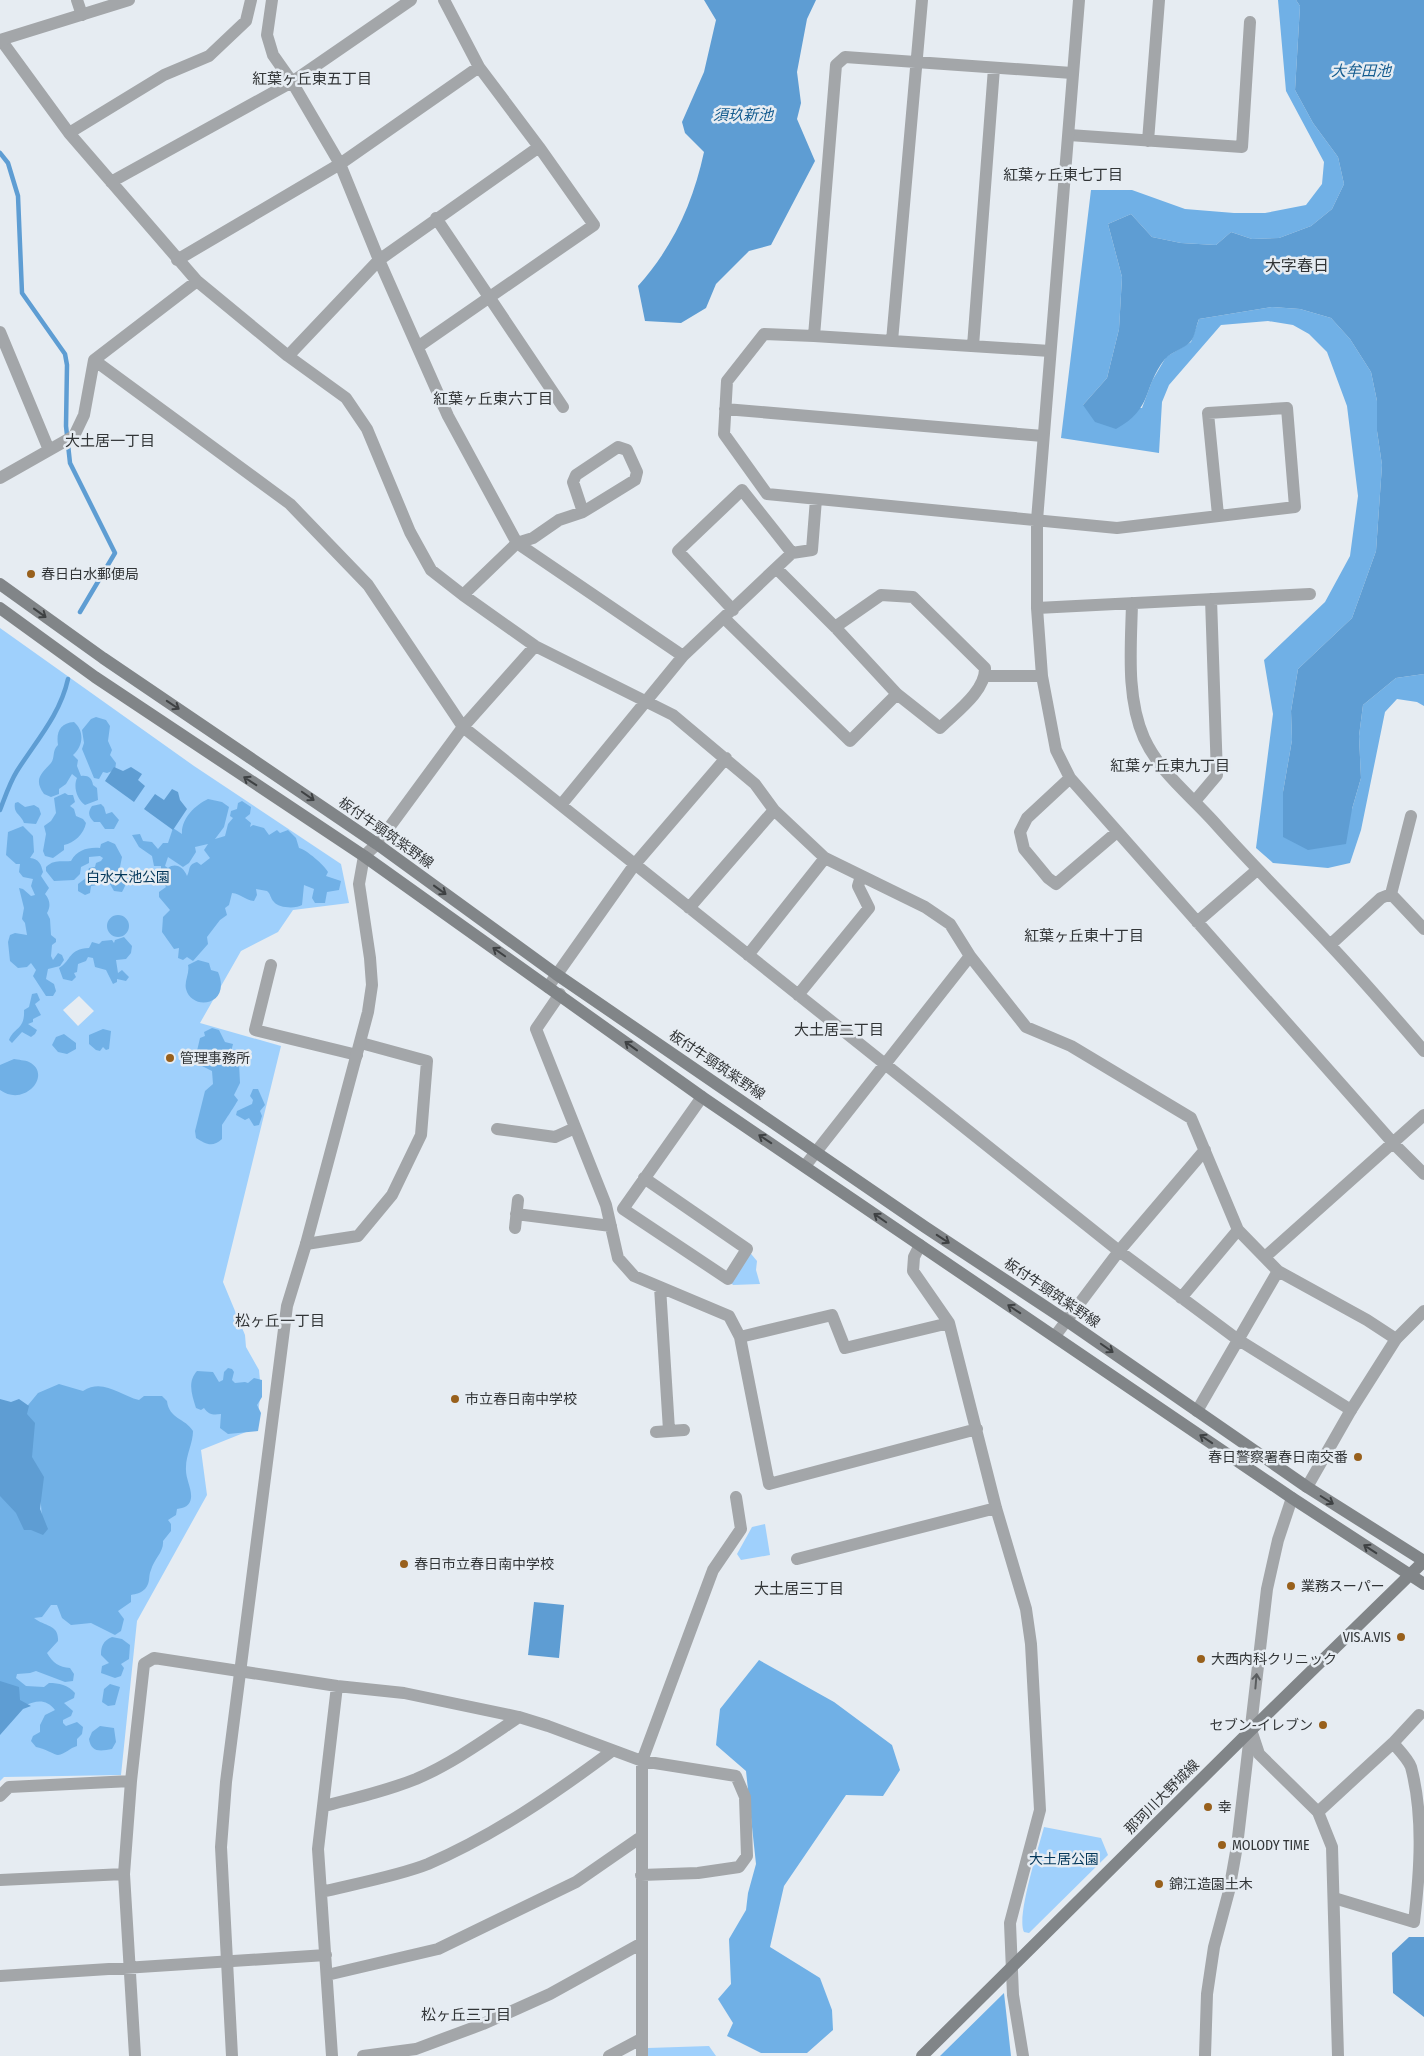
<svg xmlns="http://www.w3.org/2000/svg" width="1424" height="2056" viewBox="0 0 1424 2056" font-family="'Fira Sans Condensed','Noto Sans JP',sans-serif">
<rect width="100%" height="100%" fill="#e6ecf2"/>
<path fill="#9fd0fc" fill-rule="evenodd" d="M 0,628 L 194,766 L 341,864 L 349,903 L 293,910 L 278,932 L 241,951 L 200,1023 L 281,1046 L 223,1282 L 245,1335 L 246,1347 L 259,1370 L 261,1391 L 256,1428 L 201,1450 L 207,1495 L 137,1621 L 121,1775 L 4,1777 L 0,1781 ZM 79,996 L 94,1011 L 78,1026 L 63,1010 Z
M 747,1249 L 757,1261 L 756,1270 L 760,1284 L 733,1285 L 728,1279 Z
M 765,1524 L 770,1555 L 741,1560 L 737,1554 L 752,1527 Z
M 1044,1827 L 1101,1838 L 1108,1855 L 1029,1933 L 1024,1932 C 1016,1917 1039,1846 1044,1827 Z
M 709,2046 L 716,2056 L 648,2056 L 648,2048 Z"/>
<path fill="#70b0e6" fill-rule="evenodd" d="M 1278,0 L 1296,0 L 1300,6 L 1295,90 L 1313,123 L 1338,157 L 1344,184 L 1332,209 L 1311,226 L 1279,238 L 1252,239 L 1231,232 L 1216,245 L 1181,243 L 1152,237 L 1131,214 L 1108,224 L 1122,277 L 1119,329 L 1107,378 L 1083,405 L 1142,408 L 1152,381 L 1166,357 L 1191,342 L 1199,319 L 1272,307 L 1300,309 L 1331,318 L 1350,339 L 1371,372 L 1377,401 L 1377,431 L 1382,465 L 1376,551 L 1352,618 L 1298,669 L 1291,711 L 1292,740 L 1283,792 L 1352,809 L 1361,778 L 1359,736 L 1363,705 L 1396,678 L 1424,674 L 1424,706 L 1417,702 L 1397,699 L 1385,712 L 1361,830 L 1350,863 L 1328,868 L 1273,863 L 1256,848 L 1273,714 L 1264,660 L 1325,602 L 1350,556 L 1358,496 L 1347,406 L 1327,352 L 1309,334 L 1293,325 L 1268,321 L 1221,325 L 1169,385 L 1162,402 L 1159,453 L 1061,438 L 1091,190 L 1132,190 L 1185,209 L 1234,213 L 1265,213 L 1306,205 L 1322,184 L 1324,162 L 1286,91 Z
M 96,717 L 106,720 L 110,726 L 108,741 L 112,750 L 110,755 L 116,763 L 115,770 L 107,773 L 103,772 L 99,779 L 94,778 L 82,749 L 84,743 L 82,730 L 91,719 Z
M 74,722 C 85,731 83,747 73,755 L 78,760 L 77,766 L 81,776 C 88,775 92,778 93,785 L 97,788 L 98,800 L 85,805 C 77,799 73,787 77,778 L 72,774 L 66,784 L 59,789 L 59,794 L 51,797 L 44,794 C 33,779 42,773 51,763 C 55,758 52,750 58,745 C 56,732 60,723 74,722 Z
M 65,793 L 68,795 L 73,795 L 75,802 L 70,806 L 74,809 L 76,816 L 83,819 L 86,823 C 84,834 74,843 64,845 L 64,850 L 53,858 L 45,856 L 43,851 L 46,834 L 44,826 L 51,821 L 56,813 L 54,798 Z
M 208,799 L 222,802 L 229,807 L 224,827 L 215,839 L 225,836 L 228,824 L 233,818 L 230,816 L 231,811 L 237,809 L 238,803 L 242,801 L 251,807 L 250,814 L 245,818 L 251,823 L 250,827 L 253,825 L 264,828 L 269,835 L 277,830 L 280,833 L 288,830 L 296,838 L 299,848 C 307,850 324,865 328,872 L 326,876 L 341,881 L 339,890 L 327,892 L 325,903 L 315,903 L 312,898 L 314,889 L 304,885 L 302,905 C 296,909 278,908 274,902 C 270,898 271,894 267,891 L 256,889 L 257,895 L 254,901 C 245,900 241,894 232,893 L 229,905 L 225,908 L 227,915 L 220,920 L 207,937 L 208,944 L 193,961 L 187,957 L 183,960 L 178,958 L 179,948 L 174,949 L 162,932 L 163,917 L 170,910 L 159,897 L 159,892 L 166,887 L 161,878 L 161,866 L 154,866 L 152,856 L 139,847 L 132,835 L 140,834 L 143,841 L 152,842 L 158,849 L 163,843 L 168,843 L 173,828 L 182,834 C 181,819 195,805 208,799 ZM 208,844 L 204,850 L 210,858 L 201,865 L 197,862 C 187,865 191,869 187,876 C 184,868 176,862 168,868 L 165,866 L 168,857 L 183,867 L 189,863 L 196,852 L 195,847 Z
M 18,802 L 25,807 L 34,805 L 39,808 L 41,814 L 36,824 L 24,823 C 21,814 13,814 15,803 Z
M 101,804 L 104,807 L 106,814 L 112,812 L 119,820 L 114,829 L 105,829 L 100,822 L 94,822 C 89,817 87,813 92,806 Z
M 23,826 L 33,836 L 34,852 L 30,858 C 39,859 41,864 43,872 L 41,876 L 49,888 L 45,894 C 50,900 51,906 47,913 L 50,919 L 51,935 L 56,939 L 56,942 L 52,945 L 51,956 L 53,960 L 58,953 L 62,955 L 64,960 L 60,966 L 48,969 L 46,979 L 54,984 L 56,991 L 53,996 L 46,996 L 33,976 L 36,970 L 31,963 L 27,967 L 18,968 L 10,961 L 8,942 L 10,935 L 15,933 L 27,935 L 25,923 L 22,919 L 24,908 L 19,888 L 23,889 L 31,896 L 35,895 L 31,886 L 33,879 L 23,877 L 19,872 L 20,864 L 16,864 L 6,855 L 8,832 Z
M 108,841 L 115,844 L 122,857 L 120,867 C 127,876 128,882 122,892 L 114,891 L 107,879 L 98,885 L 91,886 L 90,893 L 85,895 L 78,891 L 78,884 L 86,878 L 89,868 L 95,867 L 96,863 L 101,861 L 103,858 L 100,856 L 89,857 L 89,863 L 81,867 L 80,874 L 74,880 L 54,881 L 46,871 L 46,867 C 54,859 61,862 71,861 C 77,850 88,847 100,848 L 101,844 Z
M107 926a11 11 0 1 1 22 0a11 11 0 1 1-22 0Z
M 124,937 L 132,946 L 131,953 L 126,959 L 116,960 L 118,973 L 122,970 L 129,977 L 126,981 L 117,979 L 117,982 L 113,984 L 106,970 L 95,967 L 93,958 L 88,957 L 86,961 L 78,964 L 77,972 L 74,973 L 76,977 L 72,981 L 63,979 L 59,968 C 72,960 68,949 89,948 L 92,942 L 99,944 L 102,941 L 112,940 L 114,943 L 115,940 Z
M 198,960 L 209,963 L 211,970 L 218,972 C 232,1005 192,1012 186,989 C 184,981 190,973 188,965 Z
M 37,993 L 40,1000 L 35,1004 L 41,1015 L 33,1019 L 33,1022 L 28,1024 L 37,1030 L 35,1034 L 31,1037 L 22,1032 L 12,1043 L 9,1040 C 14,1027 25,1030 24,1010 L 29,1007 L 32,994 Z
M 212,1028 L 219,1030 L 225,1042 L 233,1044 L 231,1052 L 223,1054 L 222,1057 L 239,1063 L 240,1083 L 234,1095 L 238,1100 C 236,1104 224,1122 222,1125 L 222,1139 C 212,1148 206,1144 196,1138 L 195,1131 L 205,1091 L 213,1084 L 212,1071 L 198,1064 L 197,1051 L 200,1038 L 205,1036 L 204,1032 Z
M 103,1029 L 111,1031 L 109,1049 L 106,1050 L 103,1047 L 100,1051 L 96,1050 L 89,1044 L 89,1035 Z
M 64,1034 L 76,1043 L 76,1049 L 67,1054 L 58,1052 L 52,1045 L 56,1037 Z
M 14,1059 C 18,1060 25,1060 29,1062 C 53,1074 25,1108 0,1090 L 0,1065 Z
M 253,1089 L 258,1089 L 265,1105 L 260,1111 L 262,1116 L 259,1125 L 254,1126 L 249,1118 L 245,1120 L 236,1115 L 237,1111 L 252,1104 L 253,1100 L 250,1096 Z
M 228,1368 L 232,1369 L 234,1372 L 232,1380 L 235,1383 L 245,1382 L 248,1383 L 254,1378 L 262,1380 L 262,1397 L 257,1405 L 261,1413 L 258,1431 L 228,1434 L 220,1428 L 221,1414 C 213,1415 209,1415 204,1408 L 201,1410 L 196,1408 C 192,1395 187,1382 197,1371 L 213,1372 L 219,1382 L 223,1380 L 224,1372 Z
M 59,1384 L 83,1391 C 103,1378 119,1395 139,1400 L 144,1396 L 162,1396 L 167,1401 C 169,1419 185,1418 193,1431 C 193,1443 186,1455 186,1467 C 185,1478 192,1488 191,1498 C 190,1506 184,1508 177,1509 L 176,1515 L 168,1520 L 171,1524 L 171,1531 L 163,1541 C 164,1552 154,1559 151,1570 C 148,1576 151,1582 145,1589 C 141,1593 136,1594 131,1595 L 131,1602 L 118,1611 L 124,1619 L 121,1631 L 115,1635 L 91,1623 L 71,1625 L 62,1618 L 57,1605 L 51,1605 L 42,1617 L 34,1618 C 45,1627 59,1624 58,1641 L 47,1653 C 53,1663 59,1667 70,1668 L 74,1674 L 73,1681 L 65,1682 L 36,1671 L 30,1673 L 17,1674 L 16,1678 L 26,1686 L 44,1687 L 49,1683 C 59,1683 68,1685 75,1693 L 74,1698 L 64,1703 L 73,1711 L 71,1716 L 63,1720 L 63,1723 L 66,1726 L 77,1722 L 83,1727 L 82,1734 L 77,1739 L 77,1746 C 70,1748 65,1754 58,1755 C 55,1755 44,1748 36,1747 L 31,1741 L 33,1736 L 40,1732 L 40,1725 L 45,1715 L 55,1710 C 46,1699 37,1700 24,1706 L 0,1684 L 0,1483 L 43,1530 L 39,1480 L 26,1458 L 24,1410 L 38,1393 Z
M 112,1637 L 122,1639 L 130,1645 L 129,1659 L 121,1664 L 124,1668 L 121,1676 L 115,1678 L 101,1673 L 102,1666 L 109,1663 L 101,1655 C 101,1646 103,1641 112,1637 Z
M 759,1660 L 834,1702 L 892,1745 L 900,1770 L 883,1796 L 846,1795 L 784,1886 L 770,1947 L 820,1978 L 832,2010 L 833,2030 L 807,2053 L 761,2053 L 727,2036 L 733,2023 L 718,1999 L 731,1984 L 729,1939 L 746,1910 L 748,1893 L 756,1864 L 746,1771 L 716,1745 L 720,1709 Z
M 110,1684 L 120,1687 L 115,1705 L 108,1706 L 102,1702 L 104,1689 Z
M 100,1726 L 114,1728 L 116,1742 L 112,1749 C 101,1751 91,1753 89,1739 L 92,1732 Z
M 1004,1993 L 1011,2056 L 940,2056 Z"/>
<path fill="#5e9dd3" d="M 704,0 L 816,0 L 807,19 L 797,72 L 801,103 L 797,119 L 815,161 L 771,245 L 749,251 L 716,284 L 706,308 L 681,323 L 645,321 L 638,286 C 673,247 693,203 704,152 L 685,133 L 682,122 L 704,72 L 716,20 Z
M 1296,0 L 1424,0 L 1424,674 L 1396,678 L 1363,705 L 1359,736 L 1361,778 L 1352,809 L 1346,844 L 1308,850 L 1283,837 L 1283,792 L 1292,740 L 1291,711 L 1298,669 L 1352,618 L 1376,551 L 1382,465 L 1377,431 L 1377,401 L 1371,372 L 1350,339 L 1331,318 L 1300,309 L 1272,307 L 1199,319 C 1196,326 1195,336 1191,341 C 1185,349 1172,351 1165,359 C 1142,388 1154,408 1116,429 L 1095,422 L 1083,405 L 1107,378 L 1119,329 L 1122,277 L 1108,224 L 1131,214 L 1152,237 L 1181,243 L 1216,245 L 1231,232 L 1252,239 L 1279,238 L 1311,226 L 1332,209 L 1344,184 L 1338,157 L 1313,123 L 1295,90 L 1300,6 Z
M 114,767 L 123,771 L 131,767 L 142,774 L 138,780 L 145,786 L 134,802 L 105,781 Z
M 172,789 L 178,792 L 180,800 L 187,809 L 173,830 L 144,809 L 155,794 L 164,800 Z
M 0,1399 L 11,1402 L 19,1399 L 29,1406 L 27,1414 L 35,1423 L 32,1457 L 44,1477 L 40,1509 L 48,1529 L 43,1535 L 31,1530 L 24,1530 L 16,1513 L 0,1496 Z
M 534,1602 L 564,1605 L 559,1658 L 528,1655 Z
M 0,1681 L 19,1687 L 20,1700 L 31,1706 L 23,1709 L 0,1735 Z
M 1409,1937 L 1424,1937 L 1424,2017 L 1393,1993 L 1392,1953 Z"/>
<g fill="none" stroke-linecap="round" stroke-linejoin="round">
<path stroke="#5e9dd3" stroke-width="4.5" d="M 0,153 L 8,163 L 18,196 L 22,293 L 65,354 L 67,365 L 66,426 L 70,463 L 115,553 L 80,612
M 0,810 C 5,797 10,782 17,771 C 36,741 60,715 68,679"/>
<path stroke="#a3a6a9" stroke-width="12" d="M 77,0 L 82,15
M 272,0 L 267,35 L 273,55 L 292,82 L 340,164 L 379,260 L 448,416 L 517,543 L 683,656
M 1,40 L 69,133 L 197,281 L 288,356 L 346,398 L 367,429 L 410,532 L 431,570 L 463,595 L 535,646 L 673,715 L 755,784 L 774,810 L 825,858 L 925,907 L 950,924 L 970,956 L 1026,1027 L 1071,1046 L 1191,1118 L 1238,1230 L 1278,1271 L 1367,1320 L 1396,1339
M 69,133 L 164,75 L 209,56 L 246,21 L 251,0
M 1069,135 L 1242,147 L 1250,22
M 1148,141 L 1159,0
M 111,182 L 292,82 L 411,0
M 436,218 L 563,407
M 177,260 L 340,164 L 479,67
M 0,332 L 49,450
M 814,336 L 764,334 L 727,381 L 724,434 L 767,494 L 1117,528 L 1295,507 L 1287,408 L 1208,413 L 1218,515
M 892,341 L 922,0
M 419,346 L 594,225 L 539,147
M 973,346 L 994,68
M 1050,351 L 814,336 L 836,65 L 845,57 L 1072,73
M 288,356 L 379,260 L 539,147 L 479,67 L 444,0
M 94,360 L 290,504 L 368,585 L 463,727 L 1119,1251 L 1237,1339 L 1351,1410
M 725,409 L 1043,436
M 0,478 L 74,436 L 84,415 L 94,360 L 197,281
M 1037,520 L 1037,608 L 1042,676 L 1056,750 L 1070,778 L 1394,1144 L 1424,1174
M 777,569 L 835,627 L 897,694 L 940,728 C 955,713 986,691 985,668 L 913,597 L 881,595 L 835,627
M 463,595 L 517,543 L 533,538 L 559,520 L 583,512 L 635,480 L 637,472 L 627,450 L 618,447 L 576,475 L 573,482 L 583,512
M 1132,603 C 1131,647 1126,697 1144,738 C 1160,773 1189,794 1214,822 C 1252,865 1292,904 1331,946 C 1363,980 1394,1016 1424,1051
M 1037,608 L 1310,594
M 733,610 L 678,551 L 742,490 L 792,553
M 724,618 L 850,741 L 897,694
M 985,676 L 1042,676
M 1070,778 L 1027,818 L 1020,832 L 1024,849 L 1048,878 L 1056,884 L 1117,832
M 1195,801 L 1217,775 L 1211,599
M 561,805 L 683,656 L 792,553 L 812,550 L 816,499
M 364,856 L 377,844 L 463,727 L 535,646
M 1391,894 L 1411,816
M 689,908 L 774,810
M 1197,922 L 1257,870
M 1330,945 L 1381,898 L 1391,894 L 1424,929
M 748,955 L 825,858
M 271,965 L 255,1030 L 357,1055
M 548,987 L 635,864 L 726,758
M 560,994 L 536,1029 L 606,1205 L 618,1258 L 634,1276 L 729,1316 L 740,1337
M 798,995 L 869,908 L 858,886 L 861,876
M 497,1129 L 555,1137 L 575,1128
M 805,1166 L 970,956
M 644,1178 L 747,1249 L 728,1279 L 623,1209 L 702,1097
M 516,1214 L 611,1226
M 515,1228 L 518,1200
M 306,1244 L 358,1236 L 392,1195 L 421,1135 L 427,1061 L 361,1043
M 920,1245 L 914,1257 L 913,1271 L 949,1323 L 996,1508 L 1026,1609 L 1031,1644 L 1040,1810 L 1010,1923 L 1013,1995 L 1023,2056
M 1265,1257 L 1424,1115
M 660,1287 L 669,1430
M 1181,1298 L 1238,1230
M 949,1323 L 845,1348 L 832,1315 L 740,1337 L 769,1484 L 977,1429
M 1055,1336 L 1119,1251 L 1205,1150
M 1197,1411 L 1278,1271
M 656,1432 L 684,1430
M 797,1559 L 996,1508
M 1393,1743 L 1419,1715
M 0,1796 L 9,1787 L 131,1781
M 324,1806 C 356,1798 386,1791 416,1779 C 453,1763 486,1739 519,1717
M 1318,1812 L 1393,1743 C 1399,1750 1408,1759 1411,1767 C 1424,1816 1420,1872 1414,1922 L 1334,1898
M 0,1880 L 124,1874
M 321,1892 C 354,1884 398,1876 428,1864 C 495,1835 554,1794 612,1751
M 327,1975 L 438,1949 L 576,1882 L 641,1837
M 0,1976 L 326,1955
M 135,2056 L 124,1874 L 131,1781 L 144,1664 L 154,1658 L 337,1686 L 404,1693 L 519,1717 L 548,1726 L 642,1761 L 736,1776 L 745,1797 L 747,1856 L 739,1867 L 698,1873 L 641,1875
M 332,2056 L 318,1849 L 337,1686
M 363,2056 L 416,2049 L 483,2024 L 550,1994 L 642,1943
M 609,2056 L 641,2039
M 642,2056 L 642,1761 L 713,1570 L 741,1529 L 736,1497
M 1205,2056 L 1207,1994 L 1214,1947 L 1229,1891 L 1237,1846 L 1267,1589 L 1278,1540 L 1292,1498"/>
<path stroke="#a3a6a9" stroke-width="12" d="M 0,40 L 129,0
M 1037,520 L 1079,0
M 1307,1487 L 1351,1410 L 1396,1339 L 1424,1311
M 1251,1730 L 1259,1754 L 1318,1812 L 1332,1847 L 1338,2056
M 232,2056 L 221,1847 L 226,1782 L 287,1306 L 306,1244 L 368,1012 L 372,985 L 370,958 L 359,884 L 364,856"/>
<path stroke="#818588" stroke-width="12" d="M 0,584 L 103,658 L 377,844 L 556,974 L 925,1227 L 1067,1321 L 1307,1487 L 1424,1561
M 0,608 L 95,677 L 364,856 L 702,1097 L 1292,1498 L 1424,1584
M 922,2056 L 1251,1730 L 1424,1561"/>
</g>
<defs><path id="oneway-shaft" d="M-6 0H5M1.5-3L5.5 0L1.5 3" fill="none" stroke-width="1.6" stroke-linecap="round" stroke-linejoin="round" transform="scale(1.25)"/></defs>
<g stroke="#3e4143">
<use href="#oneway-shaft" transform="translate(40 613) rotate(36)"/>
<use href="#oneway-shaft" transform="translate(173 705) rotate(34)"/>
<use href="#oneway-shaft" transform="translate(250 781) rotate(-147)"/>
<use href="#oneway-shaft" transform="translate(308 796) rotate(35)"/>
<use href="#oneway-shaft" transform="translate(440 890) rotate(36)"/>
<use href="#oneway-shaft" transform="translate(499 952) rotate(-145)"/>
<use href="#oneway-shaft" transform="translate(631 1046) rotate(-144)"/>
<use href="#oneway-shaft" transform="translate(765 1139) rotate(-146)"/>
<use href="#oneway-shaft" transform="translate(880 1218) rotate(-145)"/>
<use href="#oneway-shaft" transform="translate(943 1239) rotate(33)"/>
<use href="#oneway-shaft" transform="translate(1014 1309) rotate(-146)"/>
<use href="#oneway-shaft" transform="translate(1107 1348) rotate(35)"/>
<use href="#oneway-shaft" transform="translate(1206 1439) rotate(-146)"/>
<use href="#oneway-shaft" transform="translate(1327 1500) rotate(32)"/>
<use href="#oneway-shaft" transform="translate(1370 1549) rotate(-147)"/>
</g>
<use stroke="#5a5d5f" href="#oneway-shaft" transform="translate(1256 1681) rotate(-85)"/>
<g fill="#98601c" stroke="#e6ecf2" stroke-width="2">
<circle cx="31" cy="574" r="5"/>
<circle cx="170" cy="1058" r="5"/>
<circle cx="455" cy="1399" r="5"/>
<circle cx="1358" cy="1457" r="5"/>
<circle cx="404" cy="1564" r="5"/>
<circle cx="1291" cy="1586" r="5"/>
<circle cx="1401" cy="1637" r="5"/>
<circle cx="1201" cy="1659" r="5"/>
<circle cx="1323" cy="1725" r="5"/>
<circle cx="1208" cy="1807" r="5"/>
<circle cx="1222" cy="1845" r="5"/>
<circle cx="1159" cy="1884" r="5"/>
</g>
<g text-anchor="middle" dominant-baseline="central" stroke-width="5" stroke-linejoin="round" paint-order="stroke">
<g font-size="14" fill="#323537" stroke="#e6ecf2" text-anchor="start">
<text x="41" y="574">春日白水郵便局</text>
<text x="180" y="1058">管理事務所</text>
<text x="465" y="1399">市立春日南中学校</text>
<text x="1348" y="1457" text-anchor="end">春日警察署春日南交番</text>
<text x="414" y="1564">春日市立春日南中学校</text>
<text x="1301" y="1586">業務スーパー</text>
<text x="1391" y="1637" text-anchor="end">VIS.A.VIS</text>
<text x="1211" y="1659">大西内科クリニック</text>
<text x="1313" y="1725" text-anchor="end">セブン-イレブン</text>
<text x="1218" y="1807">幸</text>
<text x="1232" y="1845">MOLODY TIME</text>
<text x="1169" y="1884">錦江造園土木</text>
</g>
<g font-size="14" fill="#323537" stroke="#e6ecf2">
<text transform="translate(386 833) rotate(35)">板付牛頸筑紫野線</text>
<text transform="translate(717 1065) rotate(34)">板付牛頸筑紫野線</text>
<text transform="translate(1052 1293) rotate(34)">板付牛頸筑紫野線</text>
<text transform="translate(1162 1797) rotate(-45)">那珂川大野城線</text>
</g>
<g font-size="14" fill="#03375a" stroke="#e6ecf2">
<text x="128" y="877">白水大池公園</text>
<text x="1064" y="1859">大土居公園</text>
</g>
<g font-size="15" font-style="italic" fill="#145c8f" stroke="#e6ecf2">
<text x="1361" y="71">大牟田池</text>
<text x="743" y="115">須玖新池</text>
</g>
<g font-size="15" fill="#323537" stroke="#e6ecf2">
<text x="312" y="79">紅葉ヶ丘東五丁目</text>
<text x="1063" y="175">紅葉ヶ丘東七丁目</text>
<text x="493" y="399">紅葉ヶ丘東六丁目</text>
<text x="110" y="441">大土居一丁目</text>
<text x="1170" y="766">紅葉ヶ丘東九丁目</text>
<text x="1084" y="936">紅葉ヶ丘東十丁目</text>
<text x="839" y="1030">大土居二丁目</text>
<text x="280" y="1321">松ヶ丘一丁目</text>
<text x="799" y="1589">大土居三丁目</text>
<text x="466" y="2015">松ヶ丘三丁目</text>
</g>
<g font-size="16" fill="#323537" stroke="#e6ecf2">
<text x="1297" y="265">大字春日</text>
</g>
</g>
</svg>
